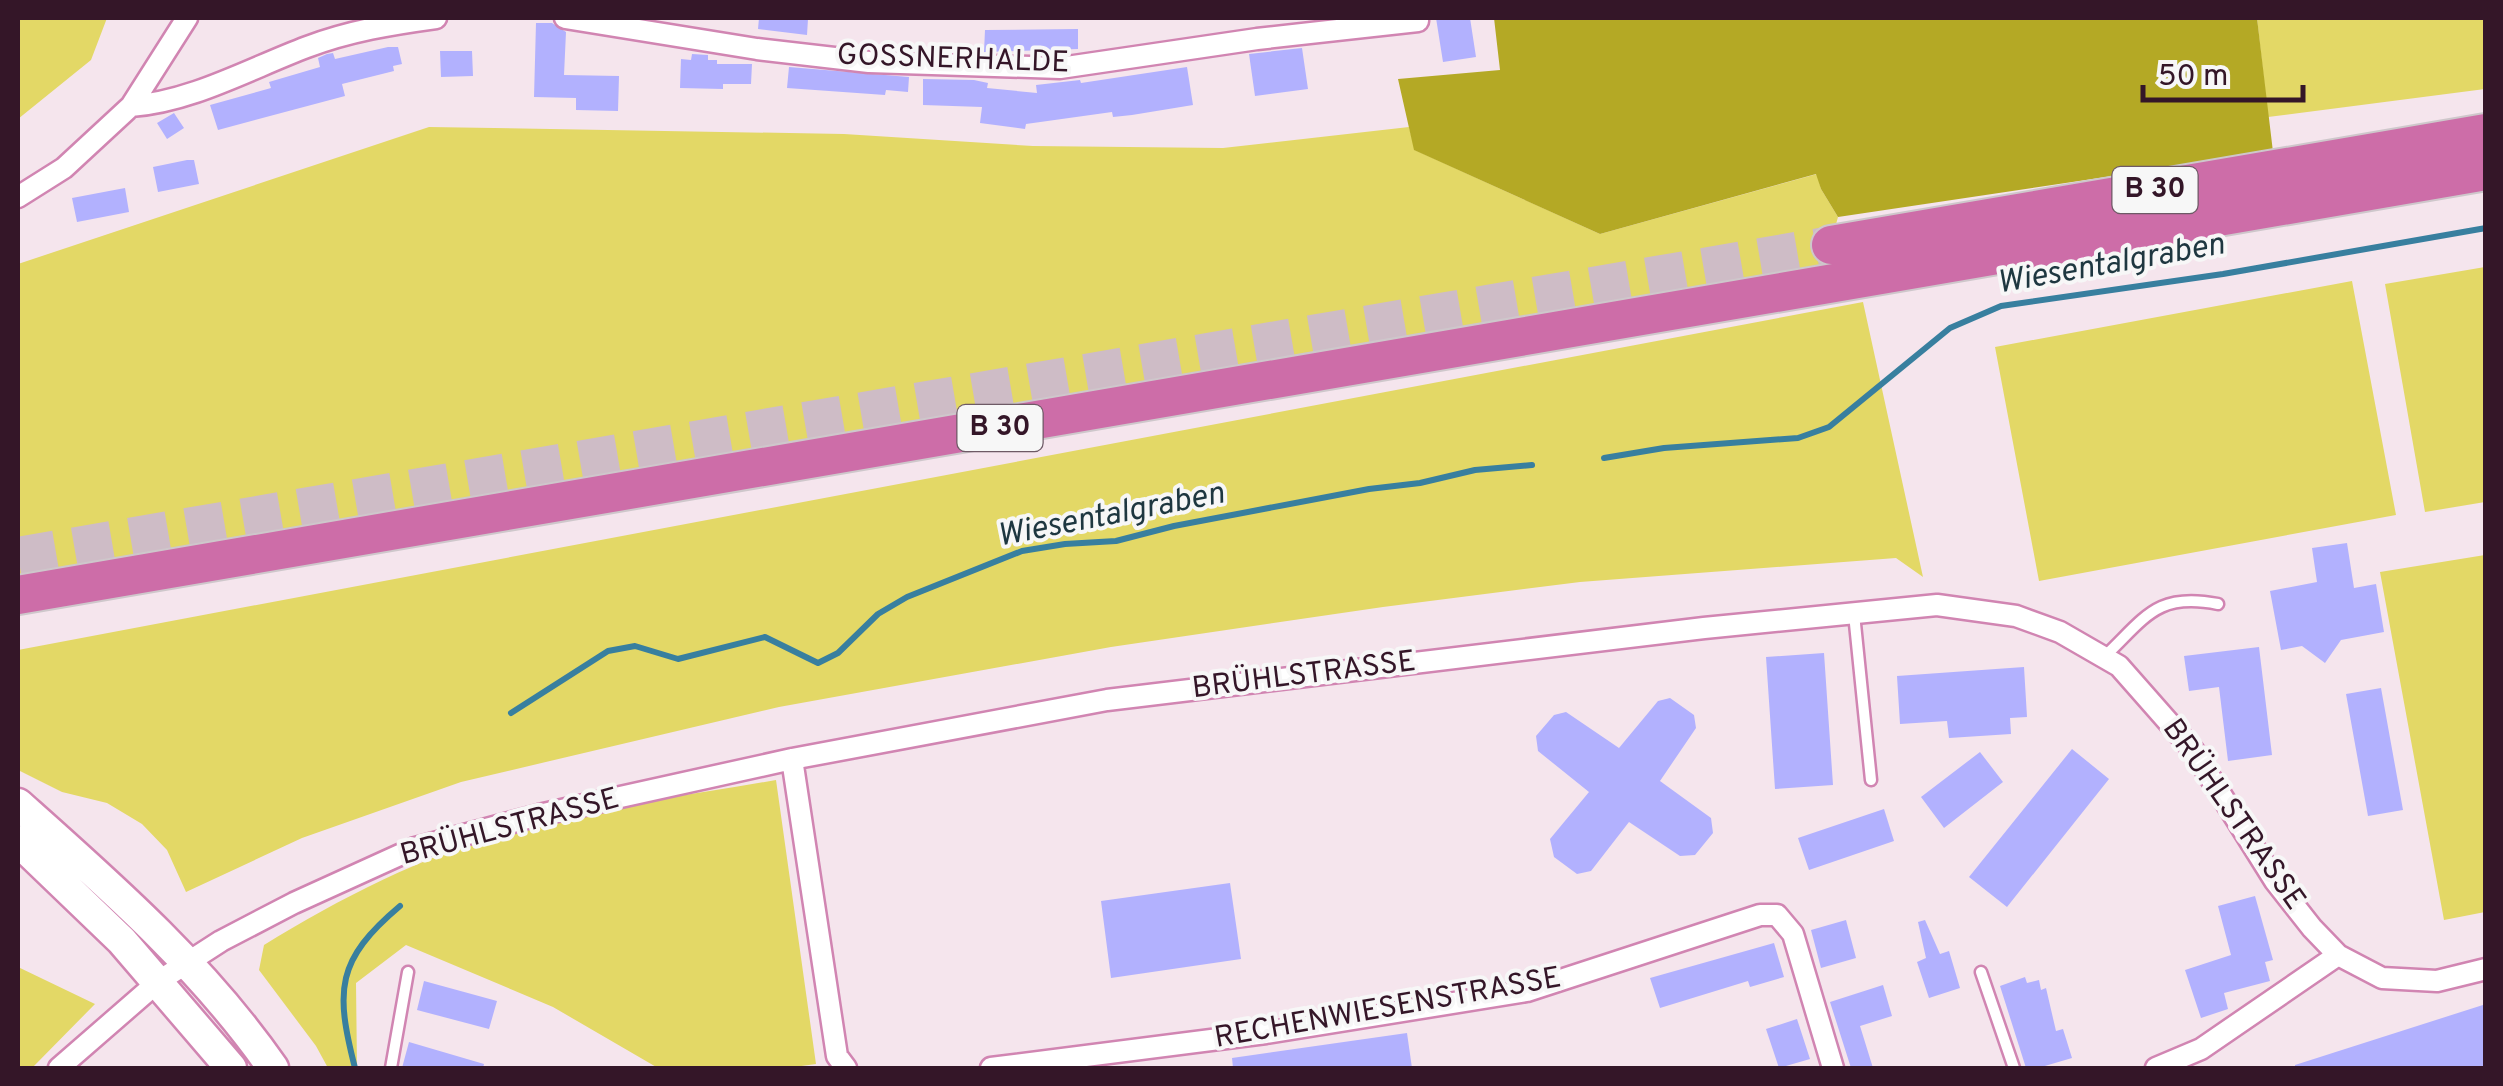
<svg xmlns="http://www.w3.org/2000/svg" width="2503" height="1086" viewBox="0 0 2503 1086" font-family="Overpass,sans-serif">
<rect width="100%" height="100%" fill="#f5e5ed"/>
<path fill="#e3d866" d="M 18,18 L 107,18 L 91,60 L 18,119 Z
M 2257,18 L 2485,18 L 2485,89 L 2268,117 Z
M 429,127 L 844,134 L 1033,146 L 1223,148 L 1409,127 L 1415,150 L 1600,234 L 1817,174 L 1821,189 L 1838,217 L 1824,268 L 18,580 L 18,264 Z
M 2485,267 L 2485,502 L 2425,512 L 2385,284 Z
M 2352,281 L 2396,515 L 2039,581 L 1995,347 Z
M 1863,302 L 1923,577 L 1896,558 L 1580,582 L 1383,607 L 1111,647 L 779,707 L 461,782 L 302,838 L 186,892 L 167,850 L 142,824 L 107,803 L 62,792 L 18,770 L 18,650 Z
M 2485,555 L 2485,912 L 2444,920 L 2380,572 Z
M 776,780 L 816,1064 L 787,1068 L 658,1068 L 553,1007 L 406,945 L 356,983 L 357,1068 L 328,1068 L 316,1046 L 259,970 L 264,945 C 349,892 444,846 542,822 C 618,804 698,794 776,780 Z
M 18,967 L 95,1004 L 32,1068 L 18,1068 Z"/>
<path fill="#b4a925" d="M 1494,18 L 2257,18 L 2273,152 L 1838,217 L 1821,189 L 1816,174 L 1600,234 L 1414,150 L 1398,79 L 1500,70 Z"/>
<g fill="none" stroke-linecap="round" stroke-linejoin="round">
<path stroke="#387f9f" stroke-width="6" d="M 1604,458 L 1664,448 L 1798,438 L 1829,427 L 1950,328 L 2001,306 L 2223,274 L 2486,228
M 511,713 L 608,651 L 635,646 L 678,659 L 765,637 L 818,663 L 838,653 L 878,614 L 907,597 L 1022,551 L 1065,544 L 1116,541 L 1174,526 L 1369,489 L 1420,483 L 1475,470 L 1532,465
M 355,1068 C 335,990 336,960 400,906"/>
</g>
<path fill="#b2b1fe" d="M 759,18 L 808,19 L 807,35 L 758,29 Z
M 1436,18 L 1470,18 L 1476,57 L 1443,62 Z
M 536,23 L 552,23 L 566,32 L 564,75 L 619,76 L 618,111 L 576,110 L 576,98 L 534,97 Z
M 1078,29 L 1078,49 L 984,52 L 985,30 Z
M 388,47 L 398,47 L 402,64 L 393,66 L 394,71 L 342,84 L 345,96 L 218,130 L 210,105 L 271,88 L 269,82 L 320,67 L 318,58 L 327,54 L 333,53 L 335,59 Z
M 1302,48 L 1308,89 L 1255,96 L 1249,54 Z
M 440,51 L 472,51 L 473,76 L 441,77 Z
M 692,54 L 708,55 L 708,60 L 717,60 L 717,64 L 752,64 L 751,84 L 723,84 L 723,89 L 680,88 L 681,59 L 691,60 Z
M 789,67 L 909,77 L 908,92 L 886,90 L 885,95 L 787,88 Z
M 1187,67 L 1193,105 L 1132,115 L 1113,117 L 1112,112 L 1026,124 L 1025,129 L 980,123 L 982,107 L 923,105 L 923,79 L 974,80 L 988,83 L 987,88 L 1037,93 L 1036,85 L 1080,80 L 1081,83 Z
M 174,113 L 184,128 L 167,139 L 157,123 Z
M 187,160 L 194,160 L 199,184 L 158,192 L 153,167 Z
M 125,188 L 129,212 L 77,222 L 72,198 Z
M 2347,543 L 2354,588 L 2376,584 L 2384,632 L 2341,640 L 2325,663 L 2302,646 L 2281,650 L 2270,591 L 2317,582 L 2312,548 Z
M 2259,647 L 2272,755 L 2228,761 L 2219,687 L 2189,691 L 2184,656 Z
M 1824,653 L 1833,785 L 1775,789 L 1766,657 Z
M 2024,667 L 2027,717 L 2010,718 L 2011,734 L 1949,738 L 1947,721 L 1900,724 L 1897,676 Z
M 2381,688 L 2403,810 L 2368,816 L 2346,694 Z
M 1670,698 L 1694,715 L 1696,728 L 1660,781 L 1711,818 L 1713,833 L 1695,855 L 1680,856 L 1629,822 L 1591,871 L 1577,874 L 1554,857 L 1550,839 L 1589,792 L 1538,751 L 1536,736 L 1554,715 L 1566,712 L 1619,748 L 1658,701 Z
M 2072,749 L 2109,779 L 2007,907 L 1969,877 Z
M 1980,752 L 2003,782 L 1944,828 L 1921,797 Z
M 1884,809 L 1894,841 L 1809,870 L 1798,838 Z
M 1230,883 L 1241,959 L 1111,978 L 1101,901 Z
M 2255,896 L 2273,960 L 2265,962 L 2270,981 L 2224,993 L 2228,1009 L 2201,1018 L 2185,970 L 2231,955 L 2218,906 Z
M 1846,920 L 1856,958 L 1821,968 L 1811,930 Z
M 1925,920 L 1940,954 L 1949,951 L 1960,988 L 1929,998 L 1917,962 L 1926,958 L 1918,922 Z
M 1774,943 L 1784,977 L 1750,987 L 1748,981 L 1660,1008 L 1650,978 Z
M 2025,977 L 2027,983 L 2039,980 L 2041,990 L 2046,988 L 2056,1031 L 2063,1029 L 2072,1058 L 2038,1068 L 2026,1068 L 2000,986 Z
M 424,981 L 497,1001 L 489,1029 L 417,1010 Z
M 1883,985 L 1892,1016 L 1860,1026 L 1873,1068 L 1851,1068 L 1830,1002 Z
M 2486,1004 L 2486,1068 L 2295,1068 L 2295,1065 Z
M 1797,1019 L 1810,1059 L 1779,1068 L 1766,1029 Z
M 1407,1033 L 1412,1068 L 1233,1068 L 1232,1058 Z
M 409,1042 L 484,1064 L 483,1068 L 402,1068 Z"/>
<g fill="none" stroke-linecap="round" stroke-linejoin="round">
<path stroke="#cebcc6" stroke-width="38" stroke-dasharray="38 19" stroke-linecap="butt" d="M 18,556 L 1831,245"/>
<defs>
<path id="lane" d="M 1854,614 L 1871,780
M 2105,656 C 2146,617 2157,592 2218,604
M 1981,972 L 2014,1068
M 391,1068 L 408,972"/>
<path id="street" d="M 565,18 L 757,49 L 869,62 L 1060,68 L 1257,39 L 1418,21
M 131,106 C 191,102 251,68 307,47 C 349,31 392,24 436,18
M 18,197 L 64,168 L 131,106 L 187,18
M 792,759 L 837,1056 L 846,1068
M 59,1068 L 159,981 L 221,941 L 294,903 L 415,848 L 539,815 L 792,759 L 1107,700 L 1704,628 L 1937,605 L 2016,616 L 2060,632 L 2119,666 L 2193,750 L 2275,881 L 2312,928 L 2338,955 L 2382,978 L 2437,981 L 2486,969
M 991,1068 L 1266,1033 L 1527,991 L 1760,915 L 1777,915 L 1793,934 L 1833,1068
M 2156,1068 L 2201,1049 L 2338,955"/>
<path id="secondary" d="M 18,804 C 109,885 203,967 273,1068
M 18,841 L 122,941 L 231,1068"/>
<path id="highway" d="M 1831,245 L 2486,133
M 18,595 L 2486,171"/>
</defs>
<use href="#lane" stroke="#d185b2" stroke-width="15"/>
<use href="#street" stroke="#d185b2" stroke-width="25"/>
<use href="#secondary" stroke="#d185b2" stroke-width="35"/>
<use href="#highway" stroke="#cec7cb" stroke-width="42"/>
<use href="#lane" stroke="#fff" stroke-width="10"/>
<use href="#street" stroke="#fff" stroke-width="20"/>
<use href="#secondary" stroke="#fff" stroke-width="30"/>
<use href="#highway" stroke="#cd6da8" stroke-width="38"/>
</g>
<g text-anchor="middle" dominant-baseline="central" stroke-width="8" stroke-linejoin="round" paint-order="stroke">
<g fill="#f7f7f7" stroke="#6e5a66" stroke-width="2.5">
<rect x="2112.5" y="167" width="85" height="46" rx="8"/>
<rect x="957.5" y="405" width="85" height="46" rx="8"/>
</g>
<g font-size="28" font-weight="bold" fill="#341628">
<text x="2155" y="190">B 30</text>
<text x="1000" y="428">B 30</text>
</g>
<g font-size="30" fill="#341628" stroke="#f7f7f7">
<text transform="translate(953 60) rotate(2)">GOSSNERHALDE</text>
<text transform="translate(1304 676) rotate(-7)">BRÜHLSTRASSE</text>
<text transform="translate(2233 815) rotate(55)">BRÜHLSTRASSE</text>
<text transform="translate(510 828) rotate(-15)">BRÜHLSTRASSE</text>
<text transform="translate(1388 1009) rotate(-10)">RECHENWIESENSTRASSE</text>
</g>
<g font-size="32" font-style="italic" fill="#1e3740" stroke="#f7f7f7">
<text transform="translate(2111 265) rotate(-10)">Wiesentalgraben</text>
<text transform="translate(1111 516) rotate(-11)">Wiesentalgraben</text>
</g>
</g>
<rect width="2503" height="1086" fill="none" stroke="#341628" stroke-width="40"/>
<path d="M2143 85v15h160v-15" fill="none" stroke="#341628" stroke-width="5"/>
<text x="2158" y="85" font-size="30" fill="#341628" stroke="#f7f7f7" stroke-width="8" paint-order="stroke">50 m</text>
</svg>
